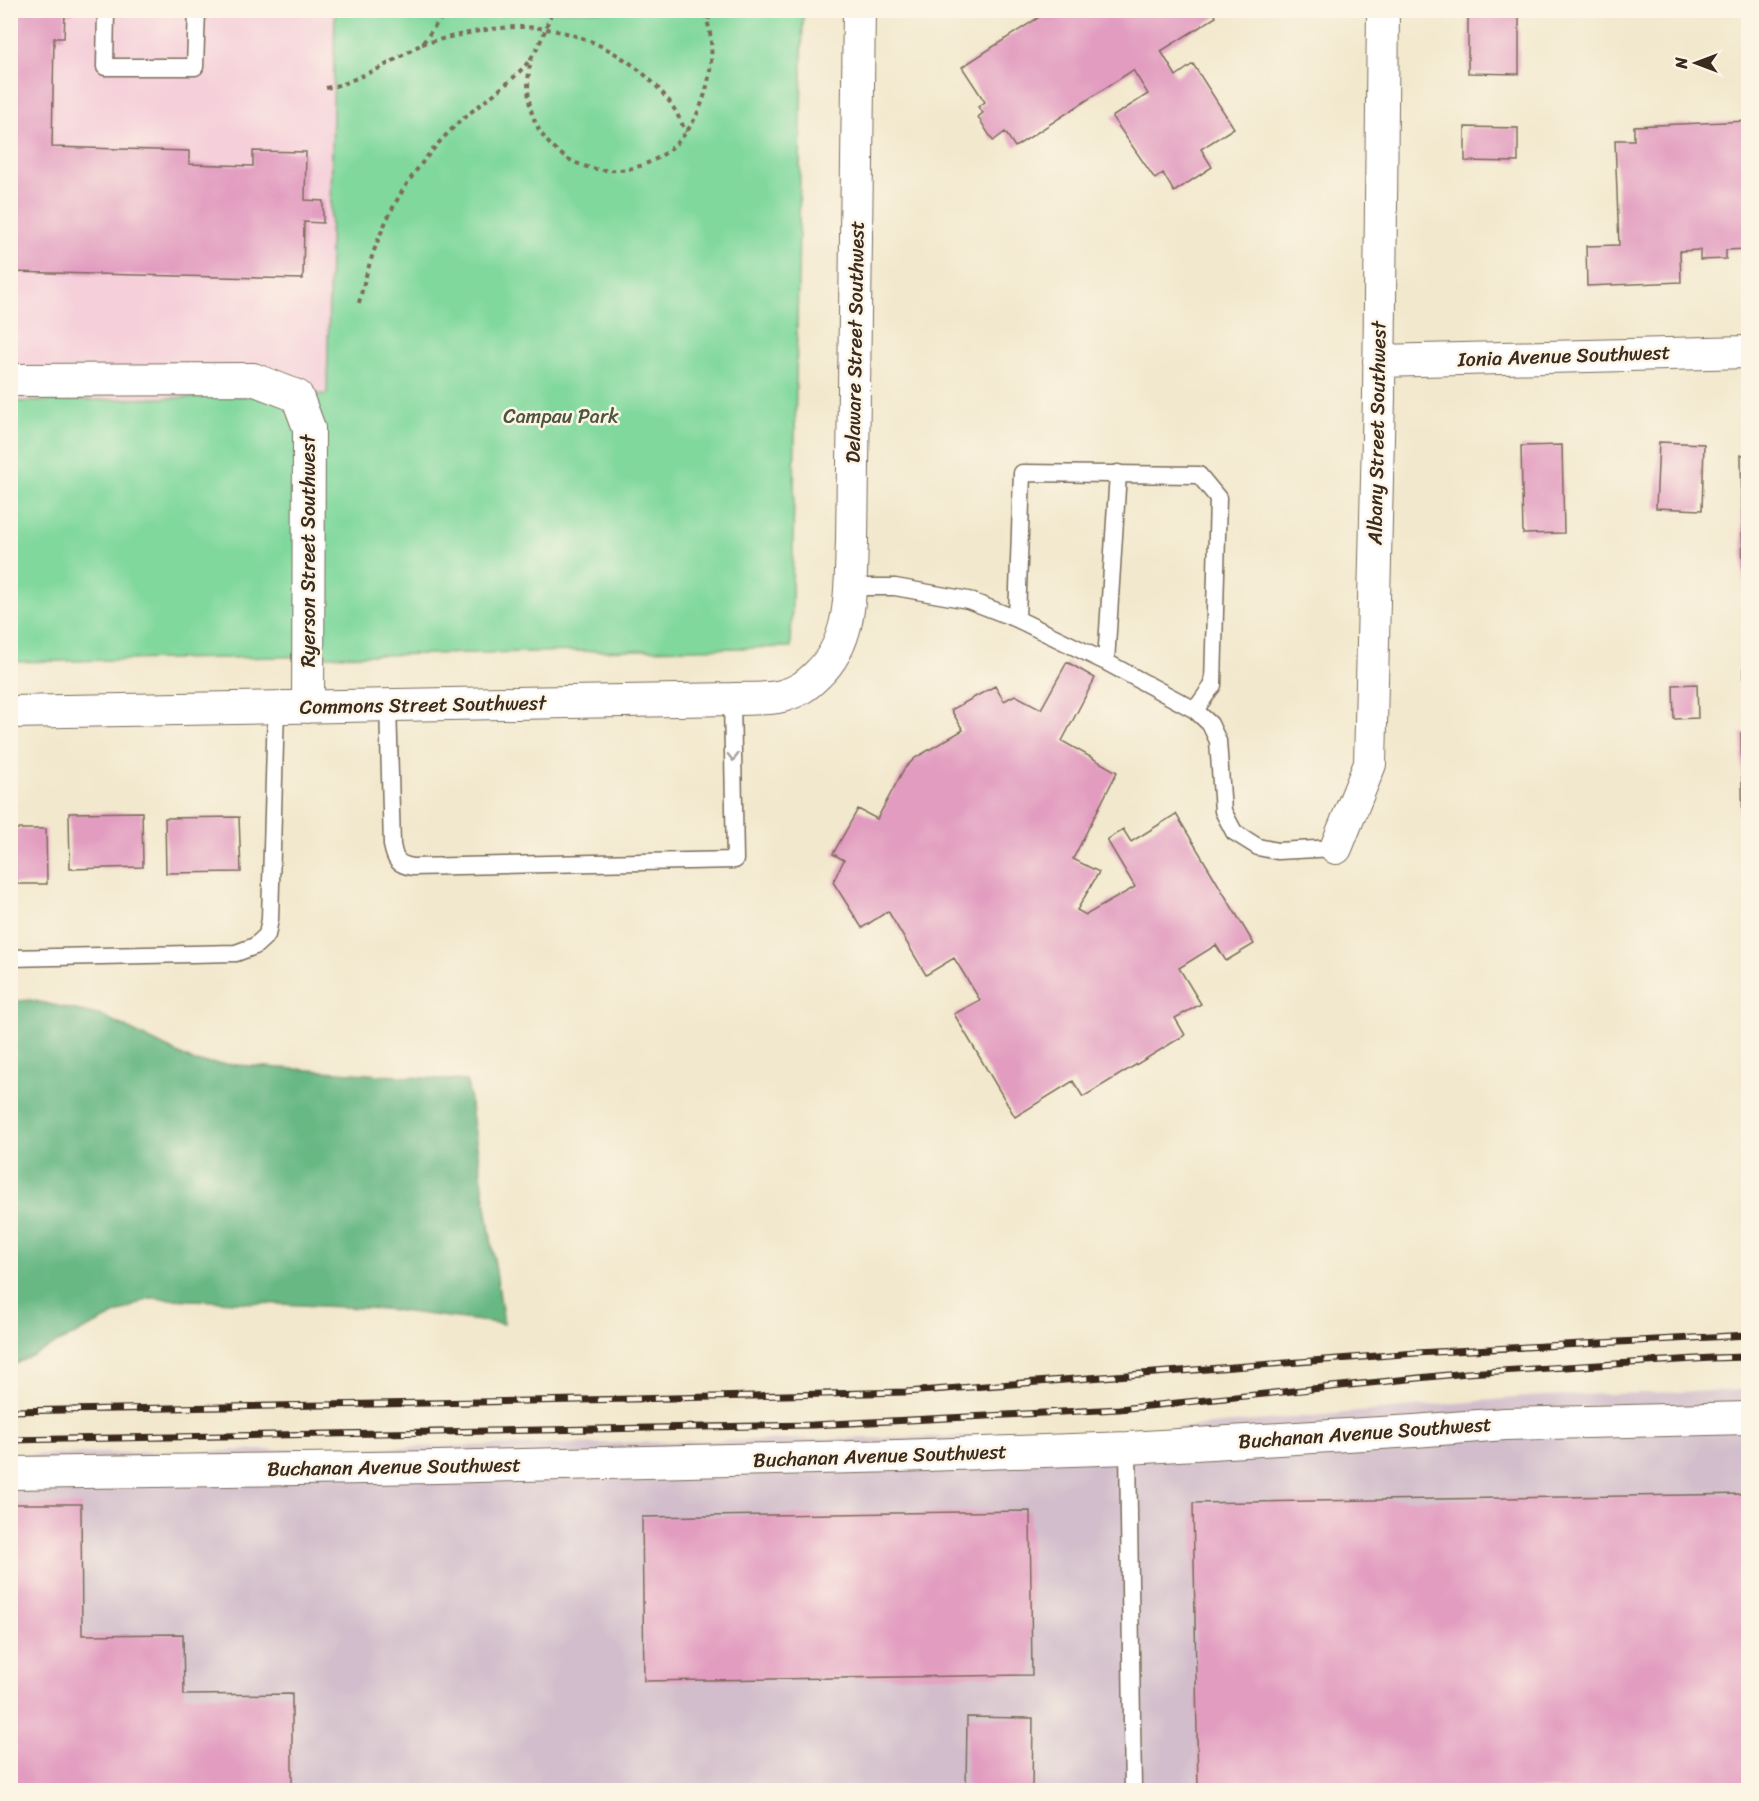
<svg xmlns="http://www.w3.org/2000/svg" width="1759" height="1801" viewBox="0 0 1759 1801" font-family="Sriracha,sans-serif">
<rect width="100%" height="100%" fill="#fcf5e5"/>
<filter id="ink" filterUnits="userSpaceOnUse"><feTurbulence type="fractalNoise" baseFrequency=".0167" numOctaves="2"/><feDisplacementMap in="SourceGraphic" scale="12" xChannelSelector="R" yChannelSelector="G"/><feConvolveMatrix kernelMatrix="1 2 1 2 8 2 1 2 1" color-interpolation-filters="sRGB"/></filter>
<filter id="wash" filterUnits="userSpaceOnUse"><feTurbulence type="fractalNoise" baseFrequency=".008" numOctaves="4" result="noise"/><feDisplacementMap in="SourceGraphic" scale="24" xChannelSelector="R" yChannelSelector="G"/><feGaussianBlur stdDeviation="1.35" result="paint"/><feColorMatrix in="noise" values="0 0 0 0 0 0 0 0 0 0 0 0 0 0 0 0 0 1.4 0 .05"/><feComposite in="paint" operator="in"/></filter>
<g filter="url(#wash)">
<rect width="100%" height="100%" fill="#f2e8cd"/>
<path fill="#f5cfda" d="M 10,11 L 335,11 L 327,395 L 11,402 Z"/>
<path fill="#d1bdcb" d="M 1748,1390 L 1748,1790 L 11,1790 L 10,1455 L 1122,1433 L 1537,1396 Z"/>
<path fill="#80d89d" stroke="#5e815e" stroke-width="1.5" d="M 335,11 L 803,11 L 791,647 L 11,662 L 10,402 L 327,394 Z"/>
<path fill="#68b884" stroke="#527151" stroke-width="1.5" d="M 30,1000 L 103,1016 L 195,1062 L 467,1081 L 504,1324 L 384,1309 L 149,1298 L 11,1366 L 11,1002 Z"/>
<g id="blocks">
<path fill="#e29cc0" d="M 10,10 L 74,10 L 74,14 L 65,14 L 64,38 L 54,38 L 52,147 L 189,151 L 189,164 L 253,166 L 253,151 L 306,152 L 305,200 L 323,201 L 323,223 L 304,222 L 303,279 L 10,272 Z
M 1050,10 L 1212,10 L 1216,17 L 1161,51 L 1176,76 L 1193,64 L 1234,128 L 1201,149 L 1212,167 L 1174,192 L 1163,173 L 1155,179 L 1112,117 L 1148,94 L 1133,70 L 1015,147 L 1005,132 L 993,141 L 978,117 L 983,113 L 978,107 L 985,102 L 962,67 Z
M 1468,10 L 1519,10 L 1519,74 L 1468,73 Z
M 1748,121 L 1748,249 L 1726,250 L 1726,259 L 1700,260 L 1700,250 L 1680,251 L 1681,282 L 1587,286 L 1586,246 L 1619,245 L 1615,140 L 1634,140 L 1634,126 Z
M 1465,127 L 1518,128 L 1518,162 L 1465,161 Z
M 1659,442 L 1704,444 L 1702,510 L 1656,508 Z
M 1562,445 L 1564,533 L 1523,534 L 1521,446 Z
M 1741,455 L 1748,455 L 1748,581 L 1743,581 Z
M 1743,639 L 1748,639 L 1748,717 L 1745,717 Z
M 1067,662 L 1095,678 L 1062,741 L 1117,772 L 1073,859 L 1099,872 L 1077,910 L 1086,915 L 1135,887 L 1107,840 L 1123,829 L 1131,842 L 1176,814 L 1254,944 L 1226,961 L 1216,945 L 1179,968 L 1201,1004 L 1175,1018 L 1185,1035 L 1083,1097 L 1073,1081 L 1015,1117 L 954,1014 L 980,1000 L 954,958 L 926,975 L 888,911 L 862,928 L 833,882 L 844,860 L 833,854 L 858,809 L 877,819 L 904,769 L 915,758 L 963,730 L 951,710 L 995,686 L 1004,701 L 1015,695 L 1041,709 Z
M 1697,684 L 1698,718 L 1674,719 L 1673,685 Z
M 1741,733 L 1748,733 L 1748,836 L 1743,836 Z
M 142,812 L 143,867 L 70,869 L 69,813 Z
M 239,817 L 241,872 L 166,873 L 165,818 Z
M 10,829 L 46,829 L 47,884 L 10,884 Z
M 1748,1494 L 1748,1790 L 1198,1790 L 1193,1503 Z
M 10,1504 L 81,1504 L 82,1635 L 183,1634 L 184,1695 L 292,1694 L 292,1790 L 10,1790 Z
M 1030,1511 L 1032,1675 L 644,1681 L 642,1517 Z
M 967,1717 L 1033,1718 L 1032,1790 L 966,1790 Z"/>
</g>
</g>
<g filter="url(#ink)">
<use href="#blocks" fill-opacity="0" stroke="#7b6c5b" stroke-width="1.5"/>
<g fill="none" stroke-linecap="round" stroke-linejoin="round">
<defs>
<path id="service" d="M 106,10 L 105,67 L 195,67 L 197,10
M 850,587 L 895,587 L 968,600 L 1017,619 L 1106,662 L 1195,710 L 1210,724 L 1218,741 L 1223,811 L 1234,832 L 1258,847 L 1277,851 L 1336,848
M 1017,619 L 1022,473 L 1199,475 L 1218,498 L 1213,685 L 1195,710
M 1106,662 L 1118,473
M 388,705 L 392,845 C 395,860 397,864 412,867 L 735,860 L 732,699
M 10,958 L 236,953 L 255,946 L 267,935 L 270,919 L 276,708
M 1128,1448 L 1133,1790"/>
<path id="minor" d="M 1379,361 L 1748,352
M 10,380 L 253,379 L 297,396 L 309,428 L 308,707
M 10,712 L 732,699 C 748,698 767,700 782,696 C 797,692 806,686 817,675 C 854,641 850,588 852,541 L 859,10
M 1336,848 L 1370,764 L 1379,396 L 1383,10
M 10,1473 L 438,1467 L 898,1456 L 1128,1448 L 1414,1431 L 1505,1424 L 1748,1418"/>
</defs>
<use href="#service" stroke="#7b6c5b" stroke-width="19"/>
<use href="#minor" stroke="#7b6c5b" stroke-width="34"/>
<path stroke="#7b6c5b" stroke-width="4" stroke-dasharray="4.5 4.5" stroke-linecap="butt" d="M 709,10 L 709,20
M 422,44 C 453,36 485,28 517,27 C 573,26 630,53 665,96 C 674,106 680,120 686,132
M 532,56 C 500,184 675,219 707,86 C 713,62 714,34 703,10
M 326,88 L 343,84 L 380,68 L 422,44 L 447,10
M 359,303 C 375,233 400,182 450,131 C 476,104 510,87 532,57 C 541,43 547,26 552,10"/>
<use href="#service" stroke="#fff" stroke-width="16"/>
<use href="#minor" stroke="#fff" stroke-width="32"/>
<defs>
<path id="rail" d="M 10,1411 L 633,1399 L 906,1392 L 1416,1353 L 1748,1335
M 10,1440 L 813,1425 L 1119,1409 L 1467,1373 L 1712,1358 L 1748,1357"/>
</defs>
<use href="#rail" stroke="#3b2a1e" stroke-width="7"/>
<use href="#rail" stroke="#fcf5e5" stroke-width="4.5" stroke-dasharray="14" stroke-linecap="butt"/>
</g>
<defs><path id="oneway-chevron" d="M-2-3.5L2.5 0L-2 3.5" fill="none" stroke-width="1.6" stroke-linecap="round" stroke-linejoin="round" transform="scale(1.5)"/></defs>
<use stroke="#a79f9a" href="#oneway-chevron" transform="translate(733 757) rotate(89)"/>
</g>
<g text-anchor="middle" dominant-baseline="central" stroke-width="5" stroke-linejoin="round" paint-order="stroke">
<g font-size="20" fill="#3b2a1e" stroke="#fcf5e5">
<text transform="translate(855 342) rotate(-89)">Delaware Street Southwest</text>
<text transform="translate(1564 356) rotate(-2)">Ionia Avenue Southwest</text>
<text transform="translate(1377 433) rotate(-89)">Albany Street Southwest</text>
<text transform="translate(308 551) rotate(-90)">Ryerson Street Southwest</text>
<text transform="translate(423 705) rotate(-1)">Commons Street Southwest</text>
<text transform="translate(1365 1433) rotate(-4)">Buchanan Avenue Southwest</text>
<text transform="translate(880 1456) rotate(-2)">Buchanan Avenue Southwest</text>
<text transform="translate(394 1467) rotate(-1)">Buchanan Avenue Southwest</text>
</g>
<g font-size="20" fill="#4c563e" stroke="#fcf5e5">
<text x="561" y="416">Campau Park</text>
</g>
</g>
<rect width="1759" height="1801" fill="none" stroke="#fcf5e5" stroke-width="36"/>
<g transform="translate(1696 63) rotate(270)" stroke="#fcf5e5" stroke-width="4.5" paint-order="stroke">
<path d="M0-4.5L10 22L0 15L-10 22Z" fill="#3b2a1e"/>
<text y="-9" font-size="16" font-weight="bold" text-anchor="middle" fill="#3b2a1e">N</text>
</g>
</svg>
